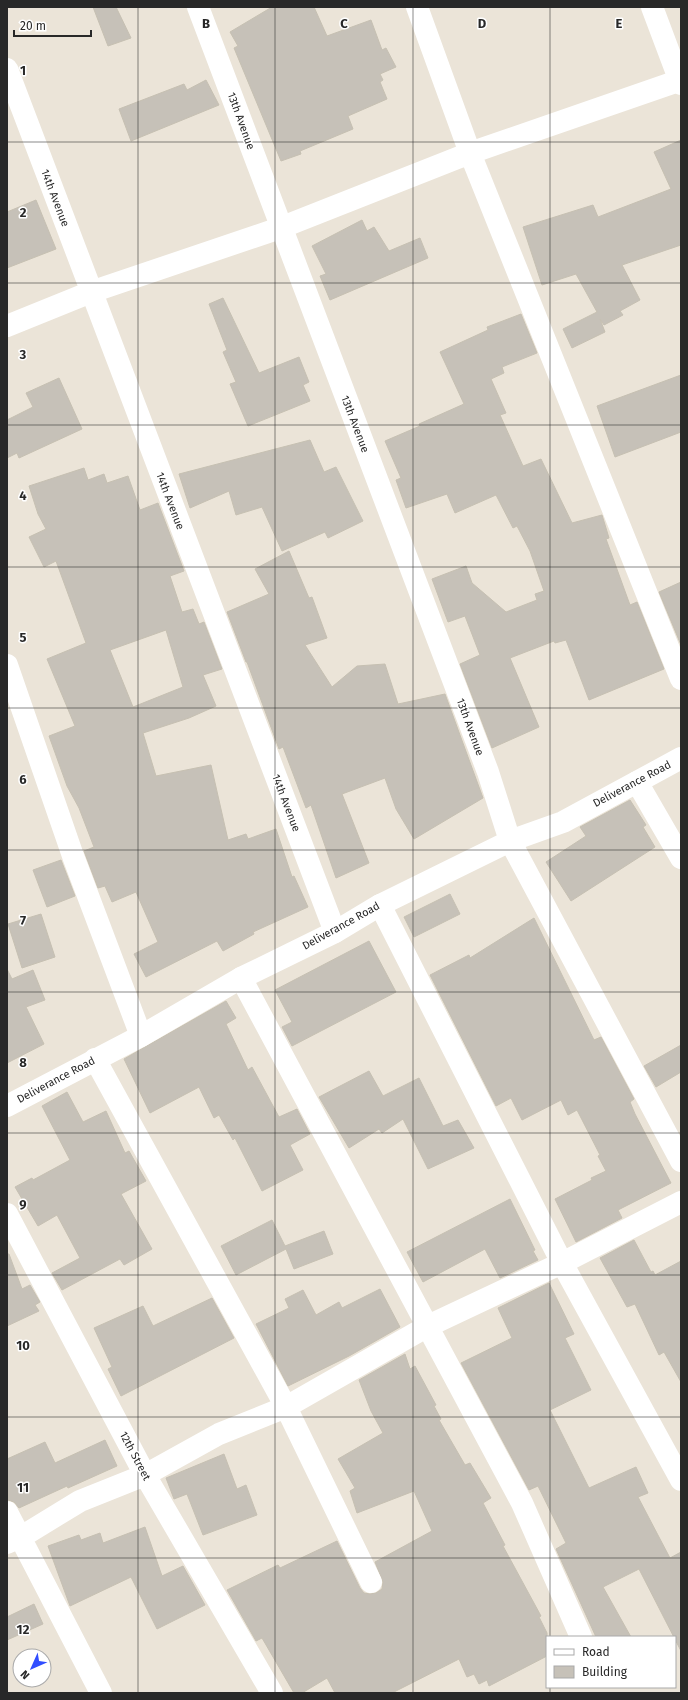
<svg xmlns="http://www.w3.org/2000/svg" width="688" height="1700" viewBox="0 0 688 1700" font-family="'Fira Sans',sans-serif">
<rect width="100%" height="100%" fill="#ebe4d8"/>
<path fill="#c6c1b8" stroke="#c6c0b2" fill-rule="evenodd" d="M 93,7 L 116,7 L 131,38 L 108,46 Z
M 272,7 L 314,7 L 327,36 L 371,20 L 382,50 L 386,48 L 396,67 L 380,74 L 383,80 L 380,82 L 387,99 L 348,116 L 353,129 L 300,151 L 301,154 L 281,161 L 234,48 L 238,46 L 230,32 Z
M 206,80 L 219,105 L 131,141 L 119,109 L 184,84 L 187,90 Z
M 681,140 L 681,245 L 622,265 L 640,300 L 620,311 L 623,315 L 604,325 L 600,319 L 605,332 L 572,348 L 563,329 L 597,312 L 576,274 L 542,285 L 523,227 L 593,205 L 598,217 L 671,189 L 654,152 Z
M 36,200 L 56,249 L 7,268 L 7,212 Z
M 362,220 L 367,231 L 374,227 L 389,251 L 420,238 L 428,258 L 330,300 L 320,276 L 326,274 L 312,246 Z
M 223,298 L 259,373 L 299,357 L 309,382 L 303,385 L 310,401 L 248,426 L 230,384 L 236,382 L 223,352 L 227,350 L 209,304 Z
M 521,314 L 537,353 L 502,367 L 504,373 L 491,379 L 506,413 L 500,415 L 523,466 L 541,459 L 572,523 L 602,515 L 609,538 L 606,539 L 630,605 L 637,602 L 664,669 L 589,700 L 566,640 L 555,643 L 554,641 L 510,658 L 539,727 L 492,748 L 460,664 L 480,655 L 465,616 L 448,622 L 432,579 L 466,566 L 472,583 L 506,612 L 537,600 L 535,594 L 544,591 L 530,551 L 517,526 L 513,528 L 496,495 L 455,513 L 447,494 L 406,508 L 396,480 L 401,478 L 385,441 L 420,426 L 419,424 L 464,404 L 440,352 L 488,330 L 487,327 Z
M 681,375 L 681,432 L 615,457 L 597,406 Z
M 59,378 L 82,429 L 19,458 L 17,453 L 7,458 L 7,420 L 33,407 L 26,393 Z
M 310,440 L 324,472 L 336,467 L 363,521 L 328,538 L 325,532 L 282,551 L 262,507 L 236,515 L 229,491 L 190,508 L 179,474 Z
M 84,468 L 88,480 L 104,474 L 107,483 L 128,476 L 140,510 L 158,503 L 184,571 L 170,576 L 182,612 L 193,609 L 199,624 L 204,622 L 222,669 L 203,675 L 216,706 L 189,718 L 143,733 L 156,776 L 211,765 L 228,840 L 246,834 L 248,839 L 276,829 L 292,877 L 294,876 L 308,907 L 253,932 L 254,934 L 223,951 L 217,941 L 146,977 L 134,954 L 158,942 L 136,892 L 112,902 L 105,886 L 98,888 L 84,851 L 94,847 L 79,808 L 67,786 L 49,736 L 75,726 L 47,659 L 86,643 L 56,561 L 44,567 L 29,537 L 46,529 L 38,514 L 29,486 ZM 166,630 L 183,687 L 133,707 L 110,650 Z
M 289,551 L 309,598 L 312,597 L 327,638 L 305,645 L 332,687 L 357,666 L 385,664 L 398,704 L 445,694 L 483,798 L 414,839 L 396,809 L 385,778 L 342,794 L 369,863 L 336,878 L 311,805 L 306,808 L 283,747 L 279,749 L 247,662 L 246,662 L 227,612 L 269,594 L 255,569 Z
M 681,582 L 681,645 L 659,592 Z
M 630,800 L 646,825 L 643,827 L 655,847 L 571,901 L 546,862 L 586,836 L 580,827 Z
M 61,860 L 75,896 L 47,907 L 33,870 Z
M 450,894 L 460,914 L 414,937 L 404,917 Z
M 41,914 L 55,957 L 22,968 L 8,924 Z
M 534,918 L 594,1040 L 601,1037 L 634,1099 L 630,1102 L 635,1114 L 671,1183 L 618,1210 L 622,1218 L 576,1242 L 555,1199 L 592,1180 L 591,1178 L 606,1171 L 598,1156 L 600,1155 L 577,1110 L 568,1115 L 561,1100 L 522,1120 L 511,1098 L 496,1106 L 430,975 L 469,955 L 470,958 Z
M 369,941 L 396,992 L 292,1046 L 282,1027 L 292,1022 L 275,990 Z
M 7,969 L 12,979 L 33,970 L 45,1000 L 26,1007 L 44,1044 L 7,1063 Z
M 226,1001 L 236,1018 L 226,1024 L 248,1070 L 252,1067 L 279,1117 L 297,1109 L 310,1134 L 290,1145 L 303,1170 L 262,1191 L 235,1138 L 233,1140 L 219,1115 L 214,1118 L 199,1087 L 150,1113 L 124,1059 Z
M 681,1045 L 681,1072 L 656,1087 L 644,1066 Z
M 369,1071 L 383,1096 L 419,1078 L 443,1126 L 458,1120 L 474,1148 L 428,1169 L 403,1119 L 382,1133 L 379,1129 L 349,1148 L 319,1097 Z
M 67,1092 L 83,1122 L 106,1111 L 125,1153 L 129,1151 L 146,1181 L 121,1194 L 152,1249 L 124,1265 L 120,1259 L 62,1290 L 52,1273 L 80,1258 L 57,1215 L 38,1226 L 15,1187 L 32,1178 L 33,1180 L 70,1160 L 42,1106 Z
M 510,1199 L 535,1250 L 533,1251 L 538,1260 L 500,1278 L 485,1249 L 423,1282 L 407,1252 Z
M 272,1220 L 285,1246 L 324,1231 L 333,1254 L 294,1269 L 286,1249 L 236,1275 L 221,1246 Z
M 634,1240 L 651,1272 L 653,1271 L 655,1275 L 681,1261 L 681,1382 L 664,1352 L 659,1355 L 635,1304 L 627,1307 L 600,1258 Z
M 7,1254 L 9,1254 L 22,1289 L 30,1285 L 40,1302 L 35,1305 L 39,1311 L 7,1326 Z
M 549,1283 L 574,1334 L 565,1338 L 591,1390 L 550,1410 L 589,1488 L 636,1467 L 648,1493 L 638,1497 L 670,1558 L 681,1552 L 681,1651 L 639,1569 L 603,1587 L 631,1637 L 596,1637 L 556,1549 L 566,1543 L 538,1486 L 529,1490 L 461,1363 L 512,1338 L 498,1308 Z
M 380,1289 L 400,1327 L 349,1356 L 288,1386 L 256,1324 L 289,1308 L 285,1299 L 303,1290 L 316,1315 L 339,1302 L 342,1308 Z
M 212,1298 L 234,1338 L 121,1396 L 108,1369 L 112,1367 L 94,1328 L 143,1306 L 153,1326 Z
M 405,1354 L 410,1369 L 415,1366 L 436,1405 L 434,1406 L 441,1419 L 439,1420 L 465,1465 L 470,1463 L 491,1498 L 483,1503 L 505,1545 L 503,1546 L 541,1616 L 539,1617 L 547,1633 L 547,1656 L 489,1686 L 487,1680 L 479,1684 L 474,1674 L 467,1677 L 459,1659 L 392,1693 L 335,1693 L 327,1678 L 302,1693 L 294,1693 L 262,1638 L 256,1641 L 227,1590 L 278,1565 L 280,1568 L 337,1541 L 360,1588 L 364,1593 L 370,1594 L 376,1593 L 382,1589 L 383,1582 L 375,1562 L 432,1531 L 414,1491 L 357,1513 L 350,1491 L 355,1488 L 338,1459 L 383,1433 L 371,1411 L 359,1380 Z
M 105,1440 L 117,1466 L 68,1488 L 67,1486 L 19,1508 L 14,1502 L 8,1500 L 7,1459 L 45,1442 L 55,1463 Z
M 224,1454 L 237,1489 L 246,1485 L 257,1515 L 203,1535 L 187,1494 L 174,1499 L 166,1478 Z
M 145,1527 L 162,1576 L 183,1566 L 205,1605 L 157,1629 L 131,1577 L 70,1606 L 48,1546 L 79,1535 L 81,1540 L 100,1533 L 103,1543 Z
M 34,1604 L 43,1624 L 7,1640 L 7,1617 Z"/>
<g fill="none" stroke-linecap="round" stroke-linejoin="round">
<path stroke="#fff" stroke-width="22" d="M 198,7 L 488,772 L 510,841 L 681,1161
M 417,7 L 470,153 L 681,679
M 652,7 L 681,84
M 7,69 L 335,932
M 7,326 L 91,292 L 280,228 L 470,153 L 681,80
M 7,665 L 73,856 L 141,1036
M 637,782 L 681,858
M 380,905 L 562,1263 L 681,1480
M 241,978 L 522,1503 L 581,1637
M 95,1059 L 286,1407 L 371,1582
M 7,1214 L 145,1475 L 272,1693
M 7,1512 L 101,1693
M 7,1543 L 21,1537 L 80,1501 L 145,1475 L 219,1434 L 286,1407 L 428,1326 L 562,1263 L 681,1202"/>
<path stroke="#fff" stroke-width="22" d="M 7,1106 L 141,1036 L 241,978 L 335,932 L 380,905 L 510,841 L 563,822 L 681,758"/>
</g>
<path fill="none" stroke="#282828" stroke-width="1" stroke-opacity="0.55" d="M 138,7 L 138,1693M 275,7 L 275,1693M 413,7 L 413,1693M 550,7 L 550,1637M 7,142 L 681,142M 7,283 L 681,283M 7,425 L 681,425M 7,567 L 681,567M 7,708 L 681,708M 7,850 L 681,850M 7,992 L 681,992M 7,1133 L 681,1133M 7,1275 L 681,1275M 7,1417 L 681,1417M 7,1558 L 681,1558M 550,1687 L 550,1693"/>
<g text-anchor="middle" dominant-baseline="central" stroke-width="3" stroke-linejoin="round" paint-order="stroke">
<g font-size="11" fill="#282828" stroke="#fff">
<text transform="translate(241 121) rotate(70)">13th Avenue</text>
<text transform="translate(55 198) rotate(69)">14th Avenue</text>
<text transform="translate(355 424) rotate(69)">13th Avenue</text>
<text transform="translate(170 501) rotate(69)">14th Avenue</text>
<text transform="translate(470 727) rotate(70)">13th Avenue</text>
<text transform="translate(632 784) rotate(-28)">Deliverance Road</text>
<text transform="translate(286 803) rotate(69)">14th Avenue</text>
<text transform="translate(341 926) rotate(-29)">Deliverance Road</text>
<text transform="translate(56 1080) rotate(-28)">Deliverance Road</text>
<text transform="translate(135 1456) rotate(62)">12th Street</text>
</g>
</g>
<g font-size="13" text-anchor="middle" font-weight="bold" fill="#282828" stroke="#fff" stroke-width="3" stroke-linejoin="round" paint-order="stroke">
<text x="206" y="28">B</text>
<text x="344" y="28">C</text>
<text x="482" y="28">D</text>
<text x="619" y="28">E</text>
<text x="23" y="75">1</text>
<text x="23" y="217">2</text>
<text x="23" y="359">3</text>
<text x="23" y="500">4</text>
<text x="23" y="642">5</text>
<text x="23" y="784">6</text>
<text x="23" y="925">7</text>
<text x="23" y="1067">8</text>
<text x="23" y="1209">9</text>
<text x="23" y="1350">10</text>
<text x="23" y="1492">11</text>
<text x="23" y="1634">12</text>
</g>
<rect width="688" height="1700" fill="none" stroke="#282828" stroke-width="16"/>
<rect x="546" y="1636" width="130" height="52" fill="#ffffff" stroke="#a9a9a9"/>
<rect x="554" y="1649" width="20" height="6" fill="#ffffff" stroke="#a9a9a9"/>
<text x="582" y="1656" font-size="12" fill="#282828">Road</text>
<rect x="554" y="1666" width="20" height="12" fill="#c6c1b8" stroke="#a9a9a9"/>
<text x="582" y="1676" font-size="12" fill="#282828">Building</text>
<g transform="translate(32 1668) rotate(225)"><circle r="19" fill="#ffffff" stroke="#a9a9a9"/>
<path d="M0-3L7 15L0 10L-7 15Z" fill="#314eff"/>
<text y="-6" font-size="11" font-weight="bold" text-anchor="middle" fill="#282828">N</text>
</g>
<path d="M14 30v6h77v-6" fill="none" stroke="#282828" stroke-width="2"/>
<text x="20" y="30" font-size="12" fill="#282828" stroke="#ffffff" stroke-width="3" paint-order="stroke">20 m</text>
</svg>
